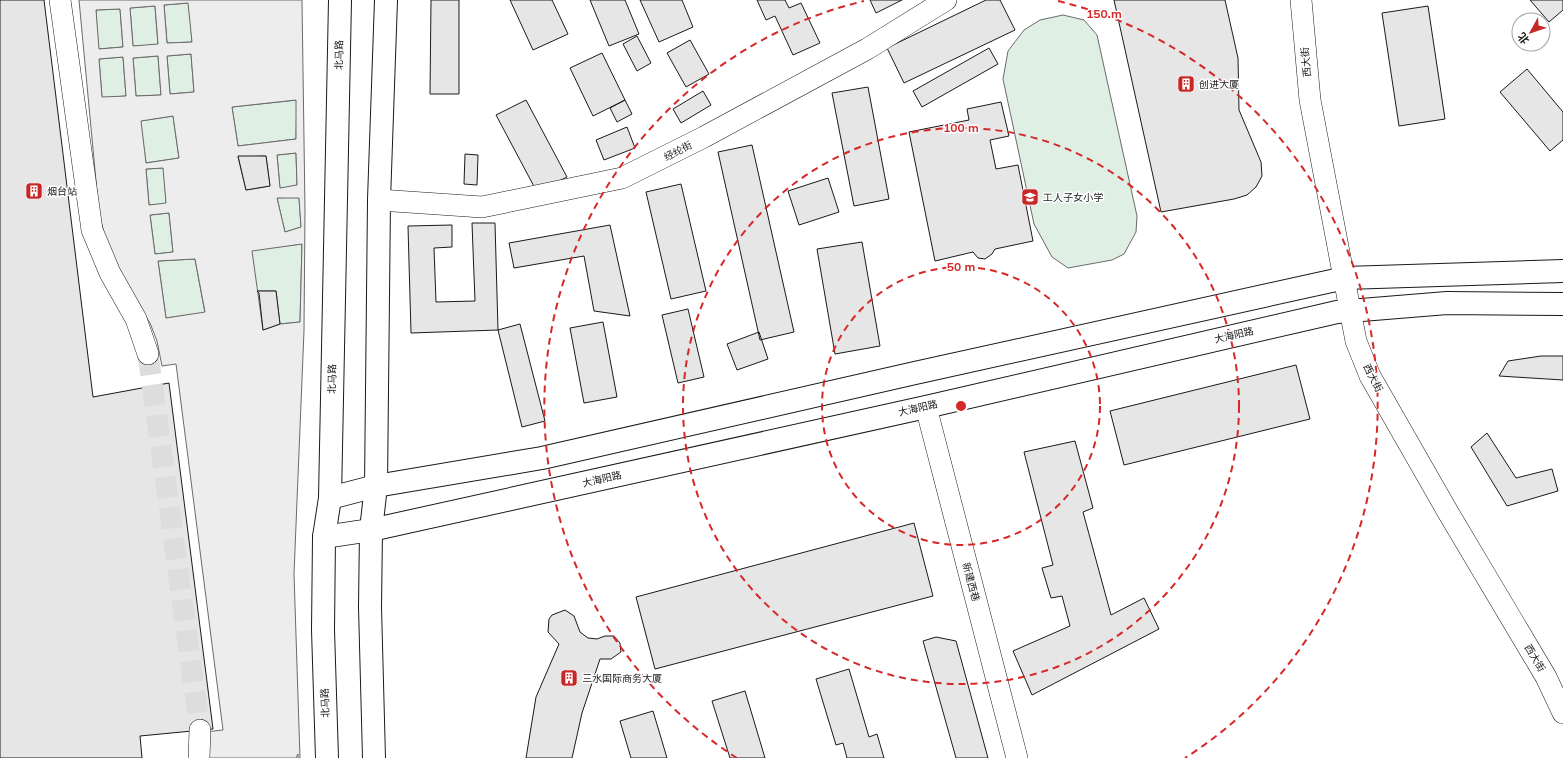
<svg xmlns="http://www.w3.org/2000/svg" width="1563" height="758" viewBox="0 0 1563 758" font-family="Mulish,'Noto Sans SC',sans-serif">
<rect width="100%" height="100%" fill="#fff"/>
<path fill="#e0efe3" stroke="#6a6a6a" d="M 189,3 L 192,42 L 167,43 L 164,5 Z
M 155,6 L 158,45 L 133,46 L 130,8 Z
M 120,9 L 123,47 L 98,49 L 96,10 Z
M 1063,15 L 1084,20 L 1097,35 L 1137,216 L 1136,232 L 1124,254 L 1112,260 L 1068,268 L 1052,257 L 1034,224 L 1003,79 L 1008,51 L 1024,30 L 1040,20 Z
M 191,54 L 194,92 L 170,94 L 167,56 Z
M 158,56 L 161,95 L 136,96 L 133,58 Z
M 123,57 L 126,96 L 102,98 L 99,59 Z
M 297,100 L 296,139 L 238,146 L 232,107 Z
M 173,116 L 179,158 L 146,163 L 140,121 Z
M 296,153 L 297,185 L 280,189 L 277,155 Z
M 164,168 L 166,204 L 149,205 L 146,169 Z
M 299,197 L 301,227 L 285,232 L 277,198 Z
M 169,213 L 173,252 L 155,254 L 150,215 Z
M 302,244 L 300,322 L 280,324 L 276,291 L 257,291 L 251,250 Z
M 195,259 L 205,313 L 166,318 L 158,261 Z"/>
<path fill="#ededed" stroke="#6a6a6a" fill-rule="evenodd" d="M 79,0 L 302,0 L 305,210 L 304,331 L 294,574 L 300,758 L 298,758 L 298,754 L 296,758 L 205,758 L 205,732 L 223,730 L 176,364 L 162,366 L 157,341 L 150,323 L 135,299 L 107,245 L 99,213 ZM 188,3 L 192,42 L 167,43 L 164,5 ZM 155,6 L 158,44 L 133,46 L 130,8 ZM 120,9 L 123,47 L 99,49 L 96,10 ZM 191,54 L 194,92 L 170,94 L 167,56 ZM 158,56 L 161,95 L 136,96 L 133,58 ZM 123,57 L 126,96 L 102,97 L 99,59 ZM 296,100 L 296,139 L 238,146 L 232,107 ZM 173,116 L 179,158 L 146,163 L 141,121 ZM 296,153 L 297,185 L 280,188 L 277,155 ZM 266,156 L 270,186 L 246,190 L 238,157 ZM 163,168 L 166,203 L 149,205 L 146,169 ZM 277,198 L 299,198 L 301,227 L 285,232 ZM 169,213 L 173,252 L 155,254 L 150,215 ZM 302,244 L 300,322 L 280,324 L 263,330 L 252,251 ZM 195,259 L 205,312 L 166,318 L 158,261 Z"/>
<path fill="#e6e6e6" stroke="#1a1a1a" d="M 0,0 L 44,0 L 93,397 L 169,383 L 213,729 L 140,736 L 142,758 L 0,758 Z
M 431,0 L 459,0 L 459,94 L 430,94 Z
M 510,0 L 552,0 L 568,34 L 533,50 Z
M 590,0 L 625,0 L 639,34 L 609,46 Z
M 640,0 L 682,0 L 693,27 L 659,42 Z
M 757,0 L 785,0 L 789,8 L 801,3 L 820,43 L 793,55 L 775,16 L 766,20 Z
M 870,0 L 902,0 L 876,13 Z
M 986,0 L 1000,0 L 1015,30 L 904,83 L 887,48 Z
M 1114,0 L 1225,0 L 1238,58 L 1239,110 L 1261,162 L 1262,176 L 1256,187 L 1247,195 L 1234,199 L 1161,212 Z
M 1530,0 L 1563,0 L 1563,10 L 1549,22 Z
M 1428,6 L 1445,119 L 1399,126 L 1382,13 Z
M 637,36 L 651,63 L 637,71 L 623,44 Z
M 690,40 L 709,74 L 686,87 L 667,53 Z
M 989,48 L 998,64 L 922,107 L 913,91 Z
M 602,53 L 625,100 L 593,116 L 570,68 Z
M 1527,69 L 1563,112 L 1563,140 L 1550,151 L 1500,92 Z
M 868,87 L 889,199 L 854,206 L 832,93 Z
M 703,91 L 711,105 L 681,123 L 673,109 Z
M 526,100 L 567,177 L 537,192 L 496,115 Z
M 625,100 L 632,114 L 617,122 L 610,108 Z
M 1001,102 L 1009,136 L 990,140 L 996,169 L 1018,165 L 1033,241 L 995,249 L 992,254 L 985,259 L 978,258 L 973,252 L 935,261 L 909,132 L 969,120 L 967,109 Z
M 627,127 L 635,148 L 604,160 L 596,140 Z
M 752,145 L 794,332 L 760,340 L 718,152 Z
M 465,154 L 478,155 L 477,185 L 464,184 Z
M 238,156 L 266,156 L 270,186 L 246,190 Z
M 828,178 L 839,212 L 799,225 L 788,191 Z
M 681,184 L 706,291 L 671,299 L 646,192 Z
M 472,223 L 495,223 L 498,330 L 411,333 L 408,226 L 452,225 L 452,247 L 434,248 L 436,302 L 475,301 Z
M 610,225 L 630,316 L 594,311 L 584,256 L 514,268 L 509,243 Z
M 862,242 L 880,346 L 835,354 L 817,249 Z
M 257,291 L 276,291 L 280,324 L 263,330 L 259,293 Z
M 688,309 L 704,377 L 678,383 L 662,315 Z
M 603,322 L 617,397 L 584,403 L 570,328 Z
M 520,324 L 545,421 L 522,427 L 498,330 Z
M 759,332 L 768,359 L 737,370 L 727,344 Z
M 1541,356 L 1563,356 L 1563,380 L 1499,376 L 1508,361 Z
M 1296,365 L 1310,419 L 1124,465 L 1110,411 Z
M 1487,433 L 1516,478 L 1552,469 L 1558,491 L 1507,506 L 1471,447 Z
M 1075,441 L 1093,508 L 1083,512 L 1111,615 L 1144,598 L 1159,629 L 1032,695 L 1013,651 L 1070,626 L 1062,596 L 1051,598 L 1042,568 L 1053,565 L 1024,452 Z
M 914,523 L 933,596 L 655,669 L 636,597 Z
M 565,610 L 574,616 L 580,632 L 588,638 L 597,639 L 605,636 L 614,636 L 620,643 L 621,652 L 611,659 L 600,659 L 582,713 L 572,758 L 526,758 L 536,697 L 559,644 L 548,632 L 549,619 L 552,615 Z
M 936,637 L 956,641 L 988,758 L 956,758 L 923,641 Z
M 849,669 L 869,737 L 877,734 L 884,758 L 847,758 L 843,743 L 836,745 L 816,679 Z
M 745,691 L 765,758 L 730,758 L 712,701 Z
M 653,711 L 667,758 L 631,758 L 620,721 Z"/>
<g fill="none" stroke-linecap="round" stroke-linejoin="round">
<path stroke="#ddd" stroke-width="21" stroke-dasharray="21 10" stroke-linecap="butt" d="M 148,354 L 200,730"/>
<defs>
<path id="minor" d="M 60,0 L 92,230 L 110,273 L 136,319 L 148,354
M 1301,0 L 1310,100 L 1356,341 L 1370,376 L 1449,514 L 1546,677 L 1563,713
M 379,200 L 482,207 L 622,178 L 704,137 L 867,49 L 946,0
M 926,407 L 1017,758
M 199,758 L 200,730"/>
<path id="major" d="M 327,758 L 323,630 L 324,537 L 330,498 L 340,0
M 374,758 L 370,607 L 371,530 L 376,486 L 379,200 L 386,0"/>
<path id="highway" d="M 330,498 L 376,486 L 542,458 L 915,373 L 1345,278 L 1563,271
M 324,537 L 371,530 L 926,407 L 1337,312 L 1447,303 L 1563,304"/>
</defs>
<use href="#minor" stroke="#1a1a1a" stroke-width="22"/>
<use href="#major" stroke="#1a1a1a" stroke-width="24"/>
<use href="#highway" stroke="#1a1a1a" stroke-width="24"/>
<use href="#minor" stroke="#fff" stroke-width="21"/>
<use href="#major" stroke="#fff" stroke-width="22"/>
<use href="#highway" stroke="#fff" stroke-width="22"/>
</g>
<g fill="none" stroke="#d62828" stroke-width="2" stroke-dasharray="7 5">
<circle cx="961" cy="406" r="139"/>
<circle cx="961" cy="406" r="278"/>
<path d="M737 758A417 417 0 0 1 864 1M1058 1A417 417 0 0 1 1185 758"/>
</g>
<defs>
<symbol id="building-square" viewBox="-11 -11 22 22"><rect x="-9" y="-9" width="18" height="18" rx="4" fill="#c62828" stroke="#fff"/><path d="M-4-6H4V6H1V3H-1V6H-4ZM-2.5-4.3h1.7v1.8h-1.7ZM.8-4.3h1.7v1.8H.8ZM-2.5-1h1.7V.8h-1.7ZM.8-1h1.7V.8H.8Z" fill="#fff"/></symbol>
<symbol id="school-square" viewBox="-11 -11 22 22"><rect x="-9" y="-9" width="18" height="18" rx="4" fill="#c62828" stroke="#fff"/><path d="M0-5L7-2L0 1L-7-2ZM-4 1L0 2.5L4 1V4Q0 6-4 4Z" fill="#fff"/></symbol>
</defs>
<g fill-rule="evenodd">
<use href="#building-square" x="1176" y="74" width="20" height="20"/>
<use href="#building-square" x="24" y="181" width="20" height="20"/>
<use href="#school-square" x="1020" y="187" width="20" height="20"/>
<use href="#building-square" x="559" y="668" width="20" height="20"/>
</g>
<g text-anchor="middle" dominant-baseline="central" stroke-width="3" stroke-linejoin="round" paint-order="stroke">
<g font-size="10" fill="#1a1a1a" stroke="#fff">
<text transform="translate(339 55) rotate(-89)">北马路</text>
<text transform="translate(1306 62) rotate(-95)">西大街</text>
<text transform="translate(678 151) rotate(-27)">经纶街</text>
<text transform="translate(1234 335) rotate(-13)">大海阳路</text>
<text transform="translate(1373 378) rotate(63)">西大街</text>
<text transform="translate(332 379) rotate(-89)">北马路</text>
<text transform="translate(918 408) rotate(-13)">大海阳路</text>
<text transform="translate(602 479) rotate(-13)">大海阳路</text>
<text transform="translate(971 582) rotate(75)">新建西巷</text>
<text transform="translate(1535 658) rotate(59)">西大街</text>
<text transform="translate(325 703) rotate(-92)">北马路</text>
</g>
<g font-size="10" fill="#1a1a1a" stroke="#fff" text-anchor="start">
<text x="1199" y="84">创进大厦</text>
<text x="47" y="191">烟台站</text>
<text x="1043" y="197">工人子女小学</text>
<text x="582" y="678">三水国际商务大厦</text>
</g>
</g>
<circle cx="961" cy="406" r="6" fill="#d62828" stroke="#fff" stroke-width="2"/>
<g font-size="12" text-anchor="middle" font-weight="bold" fill="#d62828" stroke="#fff" stroke-width="3" stroke-linejoin="round" paint-order="stroke">
<text x="1104" y="18">150 m</text>
<text x="961" y="132">100 m</text>
<text x="961" y="271">50 m</text>
</g>
<g transform="translate(1531 32) rotate(230)"><circle r="19" fill="#ffffff" stroke="#a3a3a3"/>
<path d="M0-3L7 15L0 10L-7 15Z" fill="#c62828"/>
<text y="-6" font-size="11" font-weight="bold" text-anchor="middle" fill="#1a1a1a">北</text>
</g>
</svg>
